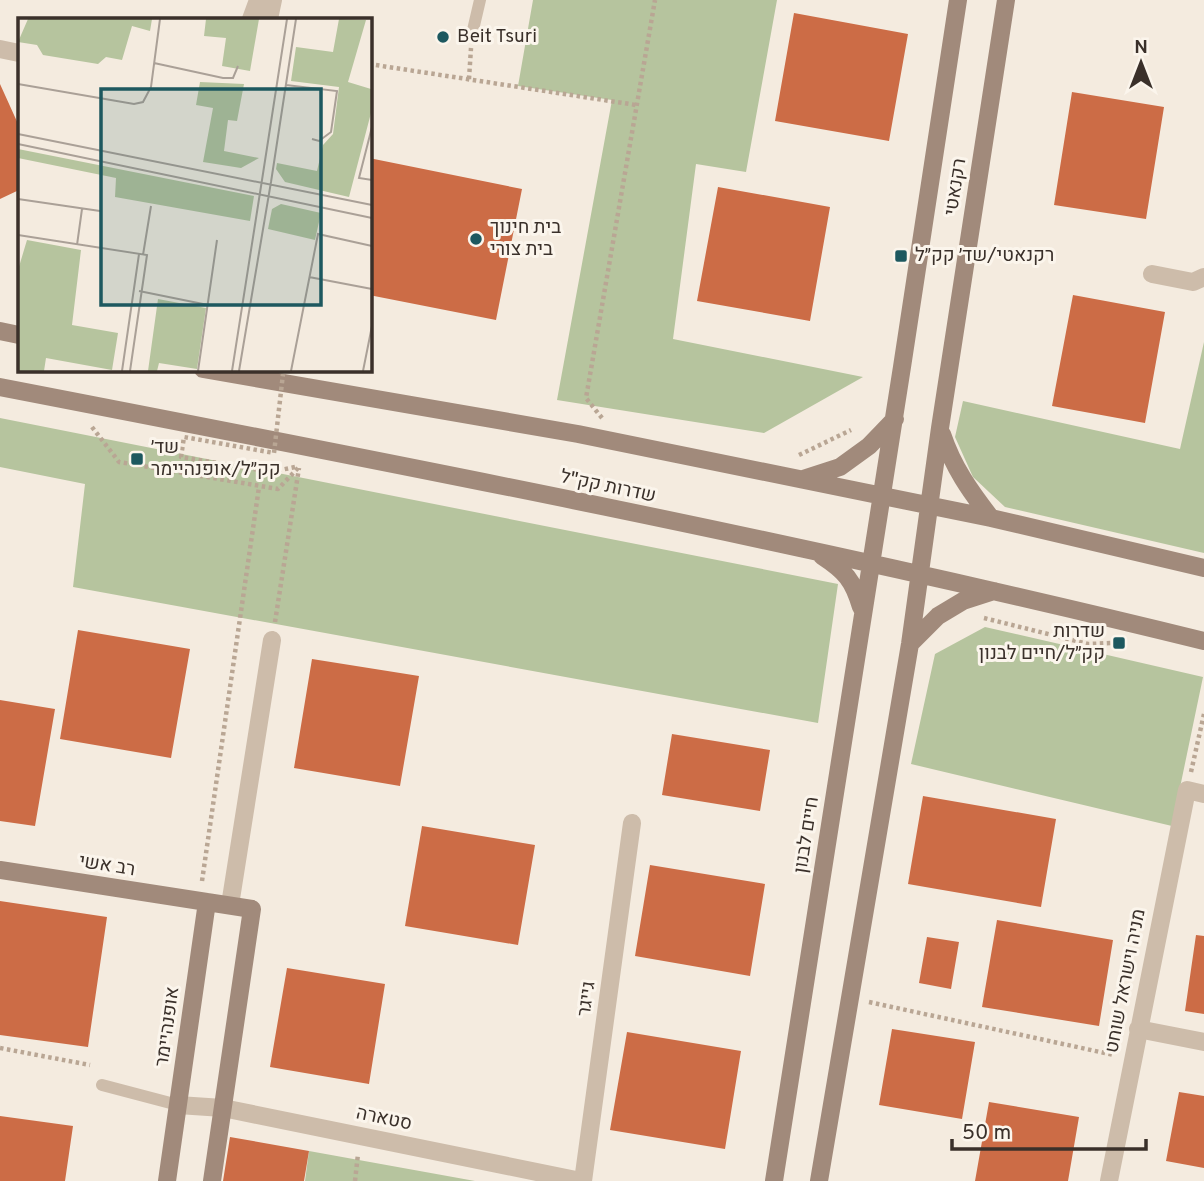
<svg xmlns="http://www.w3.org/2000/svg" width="1204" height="1181" viewBox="0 0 1204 1181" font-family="Overpass,Heebo,sans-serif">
<rect width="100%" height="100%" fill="#f4ebdf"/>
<path fill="#b6c49e" d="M 533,0 L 777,0 L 746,172 L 696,164 L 673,339 L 863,377 L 764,433 L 557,400 L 612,100 L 518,86 Z
M 1204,342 L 1204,553 L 1005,507 L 973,477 L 955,437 L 963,401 L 1180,449 Z
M 0,418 L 838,584 L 818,723 L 73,587 L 85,484 L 0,467 Z
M 985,627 L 1203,677 L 1172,826 L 911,764 L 935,654 Z
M 309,1151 L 475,1181 L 305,1181 Z"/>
<path fill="#cc6c46" d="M 794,13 L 908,34 L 889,141 L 775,121 Z
M 0,84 L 19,126 L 19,190 L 0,199 Z
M 1072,92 L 1164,107 L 1146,219 L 1054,205 Z
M 369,158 L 522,189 L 496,320 L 369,295 Z
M 718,187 L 830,207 L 810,321 L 697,301 Z
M 1073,295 L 1165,312 L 1145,423 L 1052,406 Z
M 78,630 L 190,649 L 171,758 L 60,739 Z
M 312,659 L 419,676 L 400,786 L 294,768 Z
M 0,700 L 55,709 L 35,826 L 0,821 Z
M 672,734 L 770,750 L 760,811 L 662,795 Z
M 923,796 L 1056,819 L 1041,907 L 908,884 Z
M 422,826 L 535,845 L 518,945 L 405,926 Z
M 650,865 L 765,884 L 750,976 L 635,956 Z
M 0,901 L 107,917 L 88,1047 L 0,1035 Z
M 997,920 L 1113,940 L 1099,1026 L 982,1007 Z
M 1196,935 L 1204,936 L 1204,1014 L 1185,1011 Z
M 927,937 L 959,942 L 951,989 L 919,983 Z
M 287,968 L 385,984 L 369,1084 L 270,1067 Z
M 892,1029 L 975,1042 L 962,1119 L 879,1105 Z
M 627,1032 L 741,1051 L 725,1149 L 610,1130 Z
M 1179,1092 L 1204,1096 L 1204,1168 L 1166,1161 Z
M 989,1102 L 1079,1117 L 1068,1181 L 975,1181 Z
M 0,1116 L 73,1126 L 65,1181 L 0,1181 Z
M 230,1137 L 309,1151 L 304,1181 L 223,1181 Z"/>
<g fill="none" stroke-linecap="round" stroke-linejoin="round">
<path stroke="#b9a694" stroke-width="4.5" stroke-dasharray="3.5 3.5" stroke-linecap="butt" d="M 369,64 L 636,105
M 469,79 L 471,48
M 602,418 L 586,398 L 655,0
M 92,427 L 119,462 L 278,489 L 299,467
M 799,455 L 851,430
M 271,472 L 295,467
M 984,618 L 1088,644 L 1112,643
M 275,622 L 299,468
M 1191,772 L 1204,714
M 202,881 L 259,487
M 869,1002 L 1114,1055
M 0,1048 L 90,1065
M 355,1181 L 358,1154"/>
<path stroke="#cdbcaa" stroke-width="12" d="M 473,30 L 480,0
M 102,1085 L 178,1105"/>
<path stroke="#cdbcaa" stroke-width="18" d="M 251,19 L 258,0
M 269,19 L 273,0
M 0,49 L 19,53
M 1152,274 L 1193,282 L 1204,277
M 230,905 L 272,640
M 1138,1029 L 1204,1042
M 178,1105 L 223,1108 L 581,1181
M 583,1181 L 632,823
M 1109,1181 L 1187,790 L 1204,794"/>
<path stroke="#a18a7b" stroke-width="18" d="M 0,331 L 19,335
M 203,369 L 578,434 L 991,518 L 1204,568
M 0,387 C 403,465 806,543 1204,641
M 942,434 C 953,467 970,491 991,518
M 803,479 L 840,467 L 869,446 L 895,419
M 822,556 C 845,571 853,580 861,607
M 910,644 L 938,616 L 963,601 L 994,591
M 0,870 L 252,909 L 212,1181
M 167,1181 L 207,902
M 774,1181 C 836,787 899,394 958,0
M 819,1181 L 910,644 L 940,428 L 1006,0"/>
<path stroke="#b9a694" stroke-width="4.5" stroke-dasharray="3.5 3.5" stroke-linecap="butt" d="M 271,472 L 181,457 L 184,437 L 274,453 L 283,374"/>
</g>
<g fill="#1d585f" stroke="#fbf5ec" stroke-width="2.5">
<circle cx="443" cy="37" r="7"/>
<circle cx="476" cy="239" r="7"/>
<rect x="894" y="249" width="14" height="14" rx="3.5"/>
<rect x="130" y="452" width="14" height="14" rx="3.5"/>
<rect x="1112" y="636" width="14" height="14" rx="3.5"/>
</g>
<g text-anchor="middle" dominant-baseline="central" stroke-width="6" stroke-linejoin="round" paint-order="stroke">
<g font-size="19" fill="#3a302a" stroke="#fbf5ec" text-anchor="start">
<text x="457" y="37">Beit Tsuri</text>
<text x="490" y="228">בית חינוך<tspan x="490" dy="22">בית צורי</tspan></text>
<text x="915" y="256">רקנאטי/שד׳ קק״ל</text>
<text x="151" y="448">שד׳<tspan x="151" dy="22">קק״ל/אופנהיימר</tspan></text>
<text x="1105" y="632" text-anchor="end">שדרות<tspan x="1105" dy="22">קק״ל/חיים לבנון</tspan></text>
</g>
<g font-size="19" fill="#3a302a" stroke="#fbf5ec">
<text transform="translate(956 187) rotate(-81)">רקנאטי</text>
<text transform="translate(608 487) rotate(12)">שדרות קק"ל</text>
<text transform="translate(807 835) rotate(-81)">חיים לבנון</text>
<text transform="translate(107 866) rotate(9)">רב אשי</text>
<text transform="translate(1126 981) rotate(-79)">מניה וישראל שוחט</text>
<text transform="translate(587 999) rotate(-82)">גייגר</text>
<text transform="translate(168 1027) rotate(-82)">אופנהיימר</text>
<text transform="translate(384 1119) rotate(12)">סטארה</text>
</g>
</g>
<g transform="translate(18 18)">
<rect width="354" height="354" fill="#f4ebdf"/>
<path d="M 10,1 L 134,1 L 132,13 L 114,8 L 104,42 L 88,39 L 80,46 L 25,37 L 19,27 L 0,24 ZM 188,1 L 241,1 L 232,53 L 204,48 L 208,20 L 186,18 ZM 321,1 L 348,2 L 330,64 L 353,71 L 353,95 L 331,179 L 267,164 L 258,151 L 259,145 L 299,153 L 305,127 L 315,116 L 321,69 L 273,63 L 278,29 L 315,34 ZM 182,64 L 226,66 L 219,103 L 210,102 L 206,133 L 241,140 L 223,150 L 185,144 L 195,90 L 178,87 ZM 0,131 L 236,178 L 232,203 L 97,179 L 98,160 L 0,140 ZM 263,186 L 303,195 L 297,222 L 250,211 L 254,191 ZM 9,222 L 63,232 L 54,307 L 100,315 L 94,352 L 28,340 L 26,353 L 0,353 L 0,252 ZM 140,281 L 188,290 L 179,351 L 141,345 L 139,353 L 130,353 Z" fill="#b6c49e"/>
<path fill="none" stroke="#aaa097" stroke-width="2" d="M 136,45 L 205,60 L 215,60 L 220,48M 0,66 L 116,86 L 125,84 L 133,69 L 142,1M 268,67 L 319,73 L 313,114 L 301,123 L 294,121M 354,109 L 341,160 L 354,162M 0,116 L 354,187M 0,126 L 354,200M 244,162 L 269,1M 253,164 L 278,1M 0,181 L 82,193M 0,217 L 129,237 L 112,353M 59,227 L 64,191M 125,237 L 133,188M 291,259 L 354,271M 121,273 L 190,287M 104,353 L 121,236M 180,353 L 199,222M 214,353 L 244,162M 221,353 L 253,164M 273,353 L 300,216 L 354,228M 345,353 L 354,308"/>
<path fill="#1d585f" fill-opacity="0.15" stroke="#1d585f" stroke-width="3.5" d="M 83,71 L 303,71 L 303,287 L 83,287 Z"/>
<rect width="354" height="354" fill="none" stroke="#3a302a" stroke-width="3.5"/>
</g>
<g transform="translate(1141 63)" stroke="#fbf5ec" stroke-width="5" paint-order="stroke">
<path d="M0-5L12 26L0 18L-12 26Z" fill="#3a302a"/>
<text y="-10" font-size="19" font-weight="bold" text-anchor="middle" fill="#3a302a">N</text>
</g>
<path d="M952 1139v10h194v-10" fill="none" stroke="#3a302a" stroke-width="3.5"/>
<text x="962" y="1139" font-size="21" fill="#3a302a" stroke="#fbf5ec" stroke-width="5" paint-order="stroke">50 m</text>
</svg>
